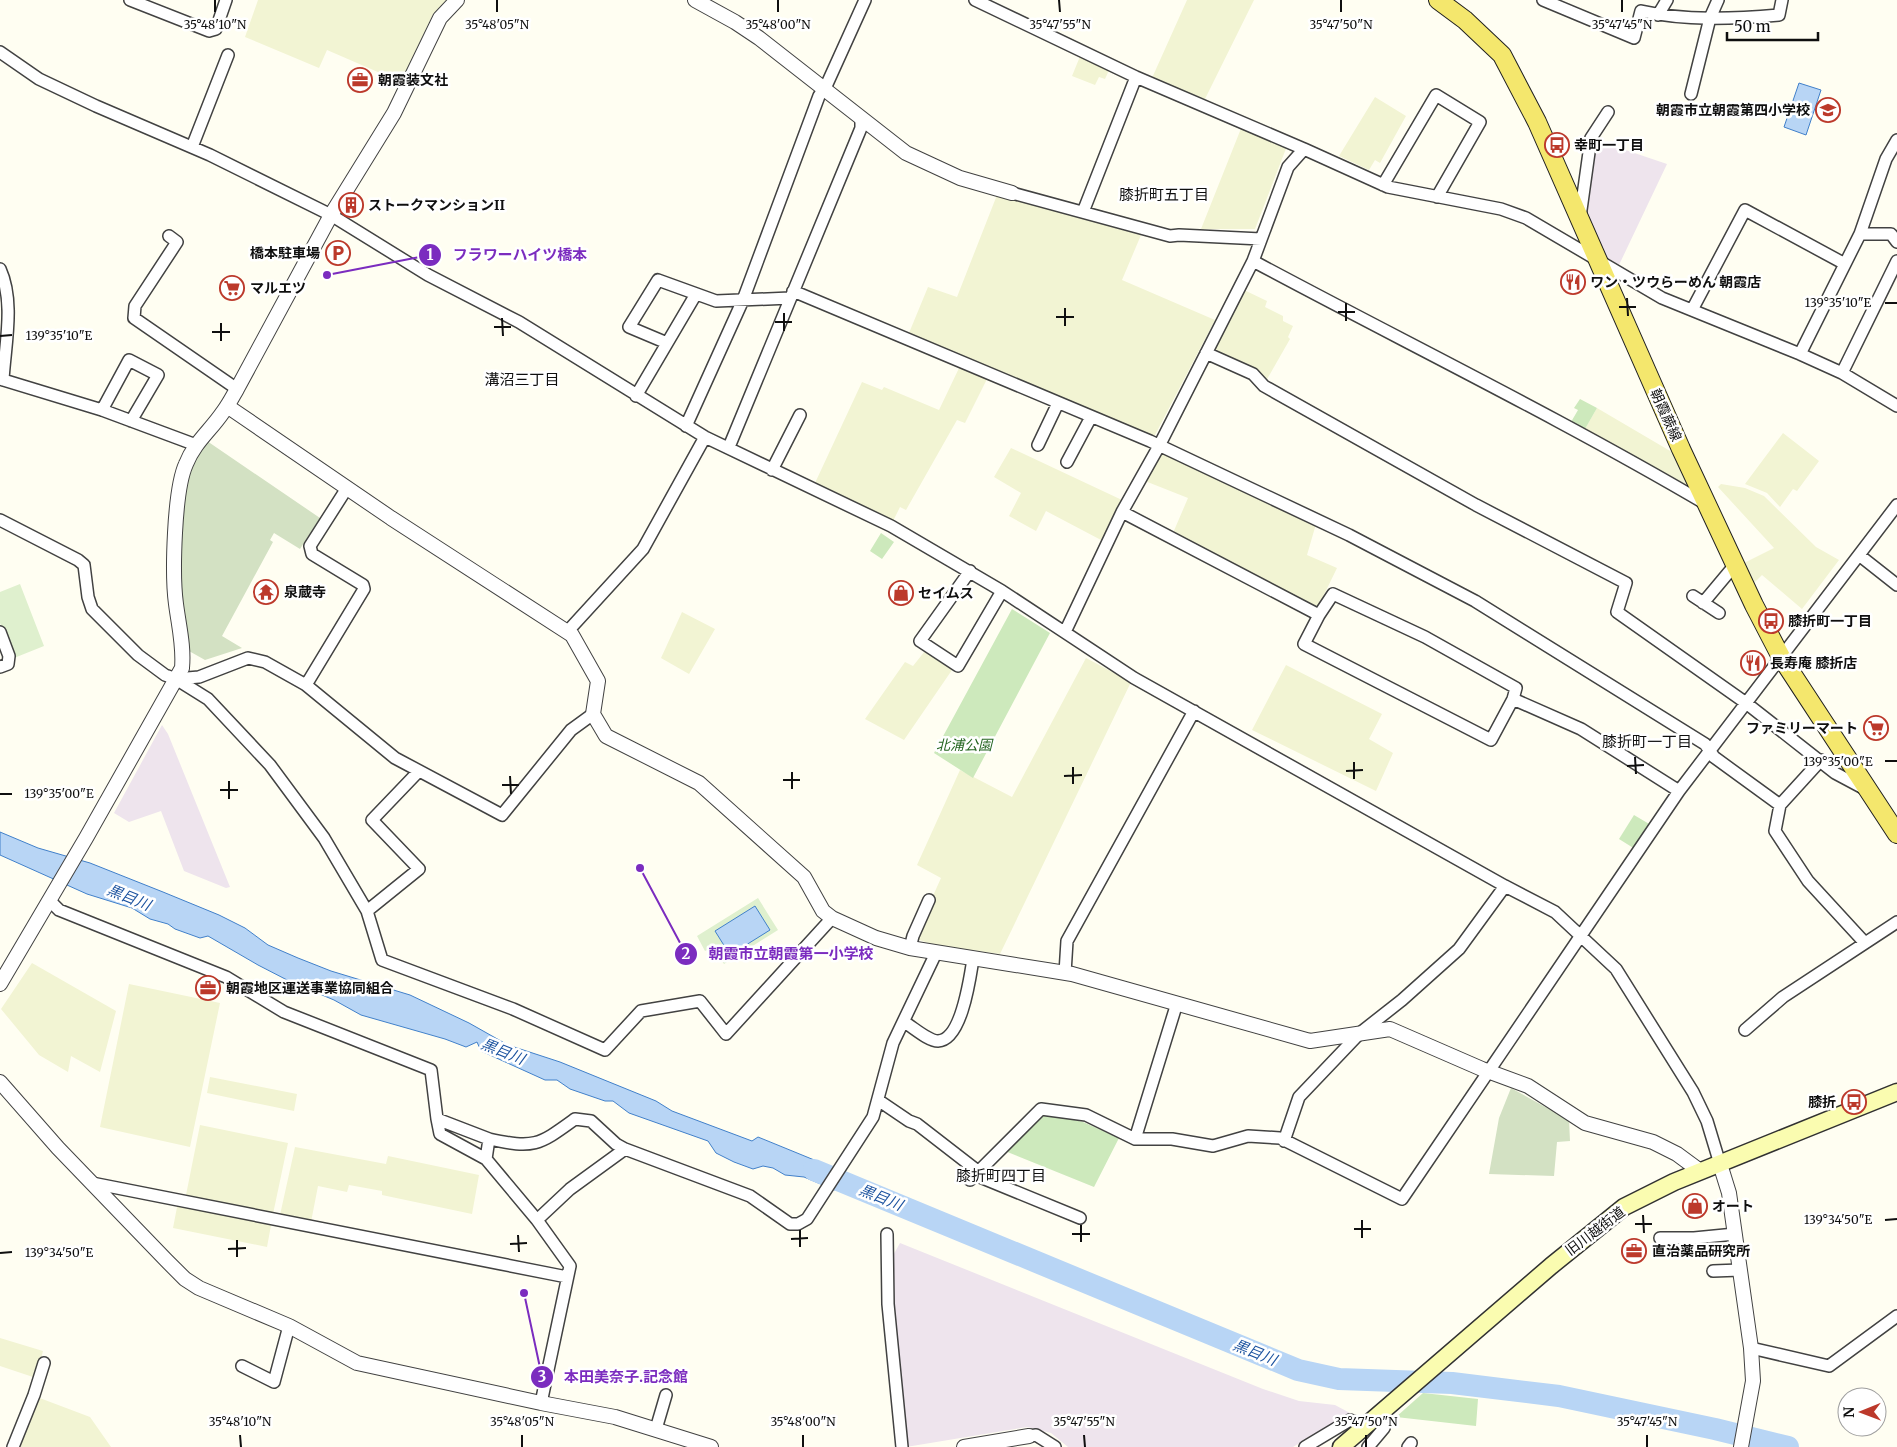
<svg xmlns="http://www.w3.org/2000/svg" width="1897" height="1447" viewBox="0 0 1897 1447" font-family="Merriweather,'Noto Sans JP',serif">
<rect width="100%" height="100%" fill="#fffef2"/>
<path fill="#eee4ed" d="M 1593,139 L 1667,164 L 1619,265 L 1600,253 L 1583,212 Z
M 162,725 L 168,734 L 230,887 L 226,888 L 184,871 L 161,811 L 129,822 L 114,813 Z
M 900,1243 L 1263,1389 L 1299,1401 L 1335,1405 L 1350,1413 L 1293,1447 L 1068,1447 L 1051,1433 L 1027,1427 L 906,1447 L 891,1305 L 891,1259 Z"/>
<path fill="#f2f4d3" d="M 258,0 L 447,0 L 433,14 L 401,82 L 327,50 L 319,68 L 245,37 Z
M 1187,0 L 1254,0 L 1205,99 L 1152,78 Z
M 1081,54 L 1110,68 L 1105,79 L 1099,77 L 1095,85 L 1072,76 Z
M 1375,97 L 1406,116 L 1380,163 L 1375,160 L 1369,170 L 1339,156 Z
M 1242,126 L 1287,146 L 1255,229 L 1201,229 Z
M 997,195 L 1141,235 L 1122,280 L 1215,320 L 1155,435 L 1151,437 L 909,333 L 928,287 L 957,297 Z
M 1244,290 L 1267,301 L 1265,307 L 1283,316 L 1283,321 L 1293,326 L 1288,337 L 1290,339 L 1266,381 L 1255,370 L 1216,351 L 1214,346 Z
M 960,366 L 988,377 L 965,423 L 957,420 L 906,510 L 900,507 L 893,521 L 815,483 L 862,382 L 882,390 L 884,387 L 939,410 Z
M 1597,408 L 1677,455 L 1693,490 L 1691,492 L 1585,429 Z
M 1783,433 L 1819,461 L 1797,491 L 1793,489 L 1780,507 L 1767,493 L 1745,484 Z
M 1011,448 L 1122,500 L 1101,540 L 1046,511 L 1036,531 L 1009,516 L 1021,493 L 994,477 Z
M 1164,452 L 1316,524 L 1307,555 L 1337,568 L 1319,605 L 1311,607 L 1173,533 L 1188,498 L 1145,481 L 1158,454 Z
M 1721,484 L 1745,488 L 1764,496 L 1816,547 L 1839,560 L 1802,609 L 1762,575 L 1752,585 L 1742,564 L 1774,548 L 1718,487 Z
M 682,612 L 715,629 L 689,674 L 661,658 Z
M 925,651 L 952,670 L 904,740 L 865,719 L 905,662 L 913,666 Z
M 1086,658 L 1131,682 L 1000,954 L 934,945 L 914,938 L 941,878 L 917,865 L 960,770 L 1012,797 Z
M 1286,665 L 1382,714 L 1369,739 L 1393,753 L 1376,791 L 1252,730 Z
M 32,963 L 116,1011 L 100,1072 L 71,1056 L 68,1072 L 39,1055 L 1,1009 Z
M 129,984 L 220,1003 L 190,1147 L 100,1127 Z
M 210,1077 L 297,1094 L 294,1111 L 207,1093 Z
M 200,1125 L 288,1143 L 273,1214 L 186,1195 Z
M 295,1147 L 386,1164 L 388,1156 L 479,1175 L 472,1214 L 382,1195 L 382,1191 L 349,1185 L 347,1192 L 318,1186 L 311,1222 L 280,1215 Z
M 178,1202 L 272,1220 L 267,1247 L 173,1228 Z
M 0,1338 L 43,1351 L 36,1378 L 0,1366 Z
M 37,1397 L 90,1417 L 111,1447 L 16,1447 Z"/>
<path fill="#cde9bc" d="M 1580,399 L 1597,408 L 1585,429 L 1571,422 L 1578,410 L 1574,408 Z
M 881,533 L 894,542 L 882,559 L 870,551 Z
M 1012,609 L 1050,633 L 973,778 L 934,753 Z
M 1634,815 L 1656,828 L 1635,849 L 1619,839 Z
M 1053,1115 L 1083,1122 L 1119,1138 L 1094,1187 L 1005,1151 L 1041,1116 Z
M 1423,1393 L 1478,1399 L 1476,1426 L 1396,1417 Z"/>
<path fill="#d3e1c3" d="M 207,441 L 320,518 L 300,549 L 274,533 L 270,540 L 273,542 L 222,636 L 242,648 L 205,660 L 189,651 L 180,585 L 182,518 L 187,477 L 194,459 Z
M 1511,1088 L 1569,1120 L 1570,1141 L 1557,1142 L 1554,1176 L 1489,1174 L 1499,1118 Z"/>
<path fill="#dff0ce" d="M 20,584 L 44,646 L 14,658 L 0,623 L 0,592 Z
M 758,898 L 778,930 L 724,964 L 713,947 L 705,951 L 697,936 Z"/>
<path fill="#b8d5f5" stroke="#4180ca" d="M 1799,83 L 1821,90 L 1806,135 L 1784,127 Z
M 0,832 L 38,848 L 90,863 L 163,892 L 219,915 L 245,928 L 268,945 L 298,958 L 331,971 L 410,995 L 469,1023 L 508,1045 L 560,1062 L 656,1101 L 672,1111 L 752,1141 L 758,1137 L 846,1173 L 835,1190 L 804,1177 L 785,1175 L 773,1168 L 763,1166 L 753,1169 L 734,1162 L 716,1153 L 708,1141 L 629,1113 L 613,1101 L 605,1101 L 570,1089 L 557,1080 L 545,1080 L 481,1051 L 477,1042 L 466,1047 L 445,1039 L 361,1015 L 334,1000 L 291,982 L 258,965 L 208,936 L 200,938 L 175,929 L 168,924 L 150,919 L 132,908 L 87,894 L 0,855 Z
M 755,906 L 770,930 L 730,955 L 715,931 Z"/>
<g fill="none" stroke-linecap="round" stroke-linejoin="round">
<path stroke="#b8d5f5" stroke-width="22" d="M 814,1170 L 1298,1370 L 1339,1379 L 1452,1383 L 1559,1396 L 1715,1429 L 1788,1447"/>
<defs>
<path id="minor" d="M 130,0 L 209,31 L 216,29 L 226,0
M 975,0 L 1136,77 L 1304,149
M 1543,0 L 1634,38 L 1641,11 C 1686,21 1733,19 1779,15 L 1782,0
M 1658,15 L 1667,0
M 0,52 L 39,79 L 96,106 L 210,155 L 331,215 L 428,275 L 519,322 L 705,437 L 891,526 L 1002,591 L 1134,678 L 1505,886 L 1555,912 L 1616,969 L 1693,1092 L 1707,1121 L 1720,1164
M 1691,94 L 1710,18 L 1718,0
M 192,147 L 228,55
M 1383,185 L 1436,95 L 1480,122 L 1437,197
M 1012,193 L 1170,236 L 1179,235 L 1261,239
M 1083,212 L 1136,77
M 1580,217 L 1591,138 L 1608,112
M 1860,234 L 1891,234 L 1897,242
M 169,236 L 177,242 L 135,306 L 134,318 L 237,389
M 1253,261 C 1404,342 1558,417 1706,504
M 0,269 C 15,302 5,345 3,380
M 793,291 L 1150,441 L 1349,535 L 1475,601 L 1705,744 L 1714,757 L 1780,805
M 1692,310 L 1745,210 L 1845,264
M 667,343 L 629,327 L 658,280 L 716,301 L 790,298
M 1206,353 L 1253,374 L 1264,386 L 1476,505 L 1626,583 L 1617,612 L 1746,703 L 1835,773 L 1865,789
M 1800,354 L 1860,234 L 1886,159 L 1897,140
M 1842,373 L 1897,261
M 0,379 L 102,410 L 196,445
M 636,396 L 696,294
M 102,410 L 129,360 L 158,375 L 131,421
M 686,426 L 743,300 L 819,96 L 827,84 L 865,0
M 1038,445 L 1058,403
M 729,447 L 861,128 L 861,120
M 1067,462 L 1091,417
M 772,470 L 800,415
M 1122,512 L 1319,615 L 1333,594 L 1425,637 L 1516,688 L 1513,699 L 1581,729 L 1679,791
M 0,520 L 78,560 L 84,565 L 88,597 L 92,609 L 138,655 L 165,675 L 176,679 L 208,699 L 270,765 L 324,838 L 367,911 L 382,960 L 513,1009 L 605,1050 L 641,1011 L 700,1001 L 726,1034 L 832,918
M 1859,555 L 1897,585
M 970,571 L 920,641 L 958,666 L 1002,591
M 1693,596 L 1719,613
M 1703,603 L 1734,566
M 1319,615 L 1304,644 L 1491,740 L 1513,699
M 0,632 L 9,656 L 8,664 L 0,667
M 567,632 L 643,549 L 705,437
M 1065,632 L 1122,512 L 1159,446 L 1253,261 L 1288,167 L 1304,149 L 1388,187 L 1501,209 L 1526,218 L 1662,298 L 1800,354 L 1842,373 L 1897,406
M 176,679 L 199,677 L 248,658 L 265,662 L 306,685 L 395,758 L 502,815 L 571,730 L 593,714
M 306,685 L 364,589 L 363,585 L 312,554 L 310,546 L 347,488
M 1821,760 L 1780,805 L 1775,831 L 1808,881 L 1865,943
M 49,900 L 59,910 L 226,977 L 284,1012 L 431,1070 L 437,1119 L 489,1139 L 486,1159 L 537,1220 L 570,1266 L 541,1403
M 367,911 L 419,869 L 372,820 L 418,772
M 910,948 L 913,936 L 929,900
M 1065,973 L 1067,941 L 1194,711
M 904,1022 C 913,1027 928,1041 938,1041 C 962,1040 970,977 973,959
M 1745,1030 L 1783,997 L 1897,922
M 878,1100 L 909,1121 L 917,1124 L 979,1172
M 437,1119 L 440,1134 L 486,1159
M 489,1139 C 535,1149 539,1145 575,1119 L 591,1121 L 616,1144 L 625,1149
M 1135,1139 L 1177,1003
M 1284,1141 L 1299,1097 L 1360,1033 L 1402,1000 L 1459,949 L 1505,886
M 975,1175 L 1080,1218
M 970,1180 L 1041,1109 L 1086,1115 L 1135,1139 L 1172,1139 L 1213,1146 L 1248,1136 L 1280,1138 L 1402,1199 L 1679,791 L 1897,505
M 92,1183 L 567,1277
M 537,1220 L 570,1189 L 625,1149 L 750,1196 L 790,1224 L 798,1224 L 807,1219 L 873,1117 L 893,1043 L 936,953
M 887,1234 L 888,1304 L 902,1447
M 1660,1238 L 1694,1238 L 1735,1234
M 1713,1271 L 1740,1270
M 1751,1348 L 1829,1366 L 1897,1316
M 242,1366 L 274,1382 L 289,1326
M 656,1429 L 666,1395
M 1029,1436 L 1036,1435 L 1055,1447
M 13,1447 L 34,1395 L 44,1363
M 1305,1447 L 1350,1420 L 1366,1426
M 1368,1447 L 1384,1428 L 1379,1416
M 1408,1447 L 1411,1443"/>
<path id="tertiary" d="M 695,0 L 735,22 L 759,38 L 906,153 L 960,178 L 1012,193
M 227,406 L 391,518 L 572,635 L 598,681 L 593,714 L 606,736 L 699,783 L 804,877 L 823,911 L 832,918 L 876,938 L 910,948 L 1072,974 L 1310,1041 L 1390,1029 L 1482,1069 L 1528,1086 L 1585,1123 L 1653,1142 L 1677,1154 L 1700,1171
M 0,984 L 86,838 L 182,668 C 184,646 179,627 176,604 C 172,575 174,490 186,464 C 194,443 211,430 223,412 C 229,404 233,396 237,389 L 331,215 L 394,113 L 440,18 L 457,0
M 0,1082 L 58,1148 L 166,1260 L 185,1279 L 199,1288 L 289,1326 L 357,1363 L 541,1403 L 615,1417 L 711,1447
M 1720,1164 L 1729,1193 L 1751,1348 L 1753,1381 L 1741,1447
M 964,1447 L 1029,1436"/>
<path id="secondary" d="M 1341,1447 L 1551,1266 L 1624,1207 L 1674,1182 L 1897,1092"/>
<path id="primary" d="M 1438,0 L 1465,20 L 1502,55 L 1537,122 L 1681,449 L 1754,605 L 1781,657 L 1897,834"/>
</defs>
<use href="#minor" stroke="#424242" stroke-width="14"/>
<use href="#tertiary" stroke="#424242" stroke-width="16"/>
<use href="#secondary" stroke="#313131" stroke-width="19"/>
<use href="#primary" stroke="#202020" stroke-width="20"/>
<use href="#minor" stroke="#fff" stroke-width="11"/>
<use href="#tertiary" stroke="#fff" stroke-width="14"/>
<use href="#secondary" stroke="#fafcb0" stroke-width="16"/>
<use href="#primary" stroke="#f4e76d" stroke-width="18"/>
</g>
<path fill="none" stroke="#0f0f0f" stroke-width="2" d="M 215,0 L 215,12M 497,0 L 497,12M 778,0 L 778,12M 1059,0 L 1060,12M 1341,0 L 1341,12M 1622,0 L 1622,12M 1627,298 L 1628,316M 1346,303 L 1346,321M 1885,303 L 1897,303M 1619,307 L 1636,307M 1065,308 L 1065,326M 1338,312 L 1355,312M 784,313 L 784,331M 1056,317 L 1074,317M 502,318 L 503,336M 775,322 L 792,322M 221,323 L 221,341M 494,327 L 511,327M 212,332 L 230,332M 0,336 L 12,335M 1635,757 L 1636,774M 1885,761 L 1897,761M 1354,762 L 1354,779M 1627,766 L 1644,765M 1073,767 L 1073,784M 1346,771 L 1363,770M 792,772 L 792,789M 510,776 L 511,794M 1064,776 L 1082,775M 783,780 L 800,780M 229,781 L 229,799M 502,785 L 519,785M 220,790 L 238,790M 0,794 L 12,794M 1643,1215 L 1644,1233M 1362,1220 L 1362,1238M 1885,1220 L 1897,1219M 1635,1224 L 1652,1224M 1081,1225 L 1081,1242M 1354,1229 L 1371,1229M 800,1230 L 800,1247M 1072,1234 L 1090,1234M 518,1235 L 519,1252M 791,1239 L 808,1238M 237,1240 L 237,1257M 510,1244 L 527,1243M 228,1249 L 246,1248M 0,1253 L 12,1252M 240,1435 L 241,1447M 522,1435 L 522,1447M 803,1435 L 803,1447M 1084,1435 L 1085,1447M 1366,1435 L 1366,1447M 1647,1435 L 1647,1447"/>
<defs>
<symbol id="office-ring" viewBox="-11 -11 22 22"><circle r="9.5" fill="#fff" stroke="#bc392b" stroke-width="1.5"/><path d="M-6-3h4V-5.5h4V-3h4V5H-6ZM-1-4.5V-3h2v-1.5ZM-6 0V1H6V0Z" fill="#bc392b"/></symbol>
<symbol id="school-ring" viewBox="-11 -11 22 22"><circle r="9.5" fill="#fff" stroke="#bc392b" stroke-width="1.5"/><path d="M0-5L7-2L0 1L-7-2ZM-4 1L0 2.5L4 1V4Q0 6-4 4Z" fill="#bc392b"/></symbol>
<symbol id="bus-ring" viewBox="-11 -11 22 22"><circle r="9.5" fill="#fff" stroke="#bc392b" stroke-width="1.5"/><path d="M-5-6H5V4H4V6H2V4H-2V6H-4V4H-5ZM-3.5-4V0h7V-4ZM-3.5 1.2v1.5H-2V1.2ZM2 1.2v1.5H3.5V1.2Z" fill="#bc392b"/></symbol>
<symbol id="building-ring" viewBox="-11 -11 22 22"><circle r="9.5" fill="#fff" stroke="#bc392b" stroke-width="1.5"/><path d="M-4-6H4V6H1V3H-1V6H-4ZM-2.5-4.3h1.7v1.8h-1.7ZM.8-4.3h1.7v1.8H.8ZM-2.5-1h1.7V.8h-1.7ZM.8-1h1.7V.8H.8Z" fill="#bc392b"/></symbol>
<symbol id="parking-ring" viewBox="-11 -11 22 22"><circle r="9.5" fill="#fff" stroke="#bc392b" stroke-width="1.5"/><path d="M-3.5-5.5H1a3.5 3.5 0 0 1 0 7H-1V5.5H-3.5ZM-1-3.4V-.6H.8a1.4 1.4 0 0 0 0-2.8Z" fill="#bc392b"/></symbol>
<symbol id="restaurant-ring" viewBox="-11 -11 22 22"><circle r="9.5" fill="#fff" stroke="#bc392b" stroke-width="1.5"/><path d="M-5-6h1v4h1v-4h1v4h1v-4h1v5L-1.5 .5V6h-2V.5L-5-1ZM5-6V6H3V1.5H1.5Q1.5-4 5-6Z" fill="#bc392b"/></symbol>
<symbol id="supermarket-ring" viewBox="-11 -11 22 22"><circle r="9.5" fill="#fff" stroke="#bc392b" stroke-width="1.5"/><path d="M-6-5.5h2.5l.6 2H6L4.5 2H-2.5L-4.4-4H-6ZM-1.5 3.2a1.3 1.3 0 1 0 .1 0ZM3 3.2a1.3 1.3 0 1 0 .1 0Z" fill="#bc392b"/></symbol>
<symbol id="temple-ring" viewBox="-11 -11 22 22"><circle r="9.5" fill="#fff" stroke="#bc392b" stroke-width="1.5"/><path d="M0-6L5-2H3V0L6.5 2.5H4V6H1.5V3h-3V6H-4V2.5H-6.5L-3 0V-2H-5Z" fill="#bc392b"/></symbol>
<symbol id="shop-ring" viewBox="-11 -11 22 22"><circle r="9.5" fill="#fff" stroke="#bc392b" stroke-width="1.5"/><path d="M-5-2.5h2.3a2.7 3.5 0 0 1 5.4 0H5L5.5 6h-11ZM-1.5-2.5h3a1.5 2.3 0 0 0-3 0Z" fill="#bc392b"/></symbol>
</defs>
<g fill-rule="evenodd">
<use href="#office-ring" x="346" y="66" width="28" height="28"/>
<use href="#school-ring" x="1814" y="96" width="28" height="28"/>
<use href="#bus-ring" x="1543" y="131" width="28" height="28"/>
<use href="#building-ring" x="337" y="191" width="28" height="28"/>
<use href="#parking-ring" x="324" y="239" width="28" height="28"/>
<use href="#restaurant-ring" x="1559" y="268" width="28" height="28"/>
<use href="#supermarket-ring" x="218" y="274" width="28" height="28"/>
<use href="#temple-ring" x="252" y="578" width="28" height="28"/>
<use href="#shop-ring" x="887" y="579" width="28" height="28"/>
<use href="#bus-ring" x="1757" y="607" width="28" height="28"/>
<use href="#restaurant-ring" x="1739" y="649" width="28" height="28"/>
<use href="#supermarket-ring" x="1862" y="714" width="28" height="28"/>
<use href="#office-ring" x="194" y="974" width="28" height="28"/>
<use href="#bus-ring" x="1840" y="1088" width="28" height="28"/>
<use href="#shop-ring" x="1681" y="1192" width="28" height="28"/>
<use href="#office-ring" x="1620" y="1237" width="28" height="28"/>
</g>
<g text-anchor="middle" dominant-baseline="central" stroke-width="5" stroke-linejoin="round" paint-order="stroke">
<g font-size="14" font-weight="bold" fill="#0f0f0f" stroke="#fff" text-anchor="start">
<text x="378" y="80">朝霞装文社</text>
<text x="1810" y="110" text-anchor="end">朝霞市立朝霞第四小学校</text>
<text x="1574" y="145">幸町一丁目</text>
<text x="368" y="205">ストークマンションII</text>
<text x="320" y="253" text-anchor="end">橋本駐車場</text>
<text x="1590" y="282">ワン・ツウらーめん 朝霞店</text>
<text x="250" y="288">マルエツ</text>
<text x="284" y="592">泉蔵寺</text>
<text x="918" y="593">セイムス</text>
<text x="1788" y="621">膝折町一丁目</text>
<text x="1770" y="663">長寿庵 膝折店</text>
<text x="1858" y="728" text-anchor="end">ファミリーマート</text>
<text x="226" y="988">朝霞地区運送事業協同組合</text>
<text x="1836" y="1102" text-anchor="end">膝折</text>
<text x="1712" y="1206">オート</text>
<text x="1652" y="1251">直治薬品研究所</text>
</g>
<g font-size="14" fill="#0f0f0f" stroke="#fff">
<text transform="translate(1666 415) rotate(66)">朝霞蕨線</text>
<text transform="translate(1595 1231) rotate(-37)">旧川越街道</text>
</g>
<g font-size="14" font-style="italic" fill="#256621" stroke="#fff">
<text x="964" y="745">北浦公園</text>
</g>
<g font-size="15" fill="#0f0f0f" stroke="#fff">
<text x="1164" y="194">膝折町五丁目</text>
<text x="522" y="379">溝沼三丁目</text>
<text x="1647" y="741">膝折町一丁目</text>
<text x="1001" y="1175">膝折町四丁目</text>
</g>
<g font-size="15" font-style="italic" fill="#1b529f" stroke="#fff">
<text transform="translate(129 897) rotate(22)">黒目川</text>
<text transform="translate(503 1051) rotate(22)">黒目川</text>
<text transform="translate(881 1197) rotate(22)">黒目川</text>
<text transform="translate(1255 1352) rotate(22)">黒目川</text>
</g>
</g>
<g font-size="12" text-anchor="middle" fill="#0f0f0f" stroke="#fff" stroke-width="5" stroke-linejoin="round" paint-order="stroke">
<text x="215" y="29">35°48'10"N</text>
<text x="497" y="29">35°48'05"N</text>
<text x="778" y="29">35°48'00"N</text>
<text x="1060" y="29">35°47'55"N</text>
<text x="1341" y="29">35°47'50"N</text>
<text x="1622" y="29">35°47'45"N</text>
<text x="1838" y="307">139°35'10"E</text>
<text x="59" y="340">139°35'10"E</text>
<text x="1838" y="766">139°35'00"E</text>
<text x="59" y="798">139°35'00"E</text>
<text x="1838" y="1224">139°34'50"E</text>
<text x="59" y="1257">139°34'50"E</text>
<text x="240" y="1426">35°48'10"N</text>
<text x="522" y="1426">35°48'05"N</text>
<text x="803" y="1426">35°48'00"N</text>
<text x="1084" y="1426">35°47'55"N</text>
<text x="1366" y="1426">35°47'50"N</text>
<text x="1647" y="1426">35°47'45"N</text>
</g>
<path fill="none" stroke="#7b2cbf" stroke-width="2" d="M327 275L430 255M640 868L686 954M524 1293L542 1377"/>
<g fill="#7b2cbf" stroke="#fff" stroke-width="2">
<circle cx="327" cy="275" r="5"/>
<circle cx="640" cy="868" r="5"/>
<circle cx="524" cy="1293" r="5"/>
<circle cx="430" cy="255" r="12"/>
<circle cx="686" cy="954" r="12"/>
<circle cx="542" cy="1377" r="12"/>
</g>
<g font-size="15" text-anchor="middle" font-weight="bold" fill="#fff">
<text x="430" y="260">1</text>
<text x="686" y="959">2</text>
<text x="542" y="1382">3</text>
</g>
<g font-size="15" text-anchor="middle" font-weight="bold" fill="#7b2cbf" stroke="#fff" stroke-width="5" stroke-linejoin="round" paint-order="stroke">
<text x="520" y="260">フラワーハイツ橋本</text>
<text x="791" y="959">朝霞市立朝霞第一小学校</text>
<text x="626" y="1382">本田美奈子.記念館</text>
</g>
<g transform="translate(1862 1412) rotate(269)"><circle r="24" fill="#ffffff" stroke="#9f9f9f"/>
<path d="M0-4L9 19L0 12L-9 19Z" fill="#bc392b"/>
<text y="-8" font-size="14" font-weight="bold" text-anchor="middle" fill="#0f0f0f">N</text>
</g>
<path d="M1727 32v8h91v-8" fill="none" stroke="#0f0f0f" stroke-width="2.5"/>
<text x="1734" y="32" font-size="15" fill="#0f0f0f" stroke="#ffffff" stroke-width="4" paint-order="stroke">50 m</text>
</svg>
